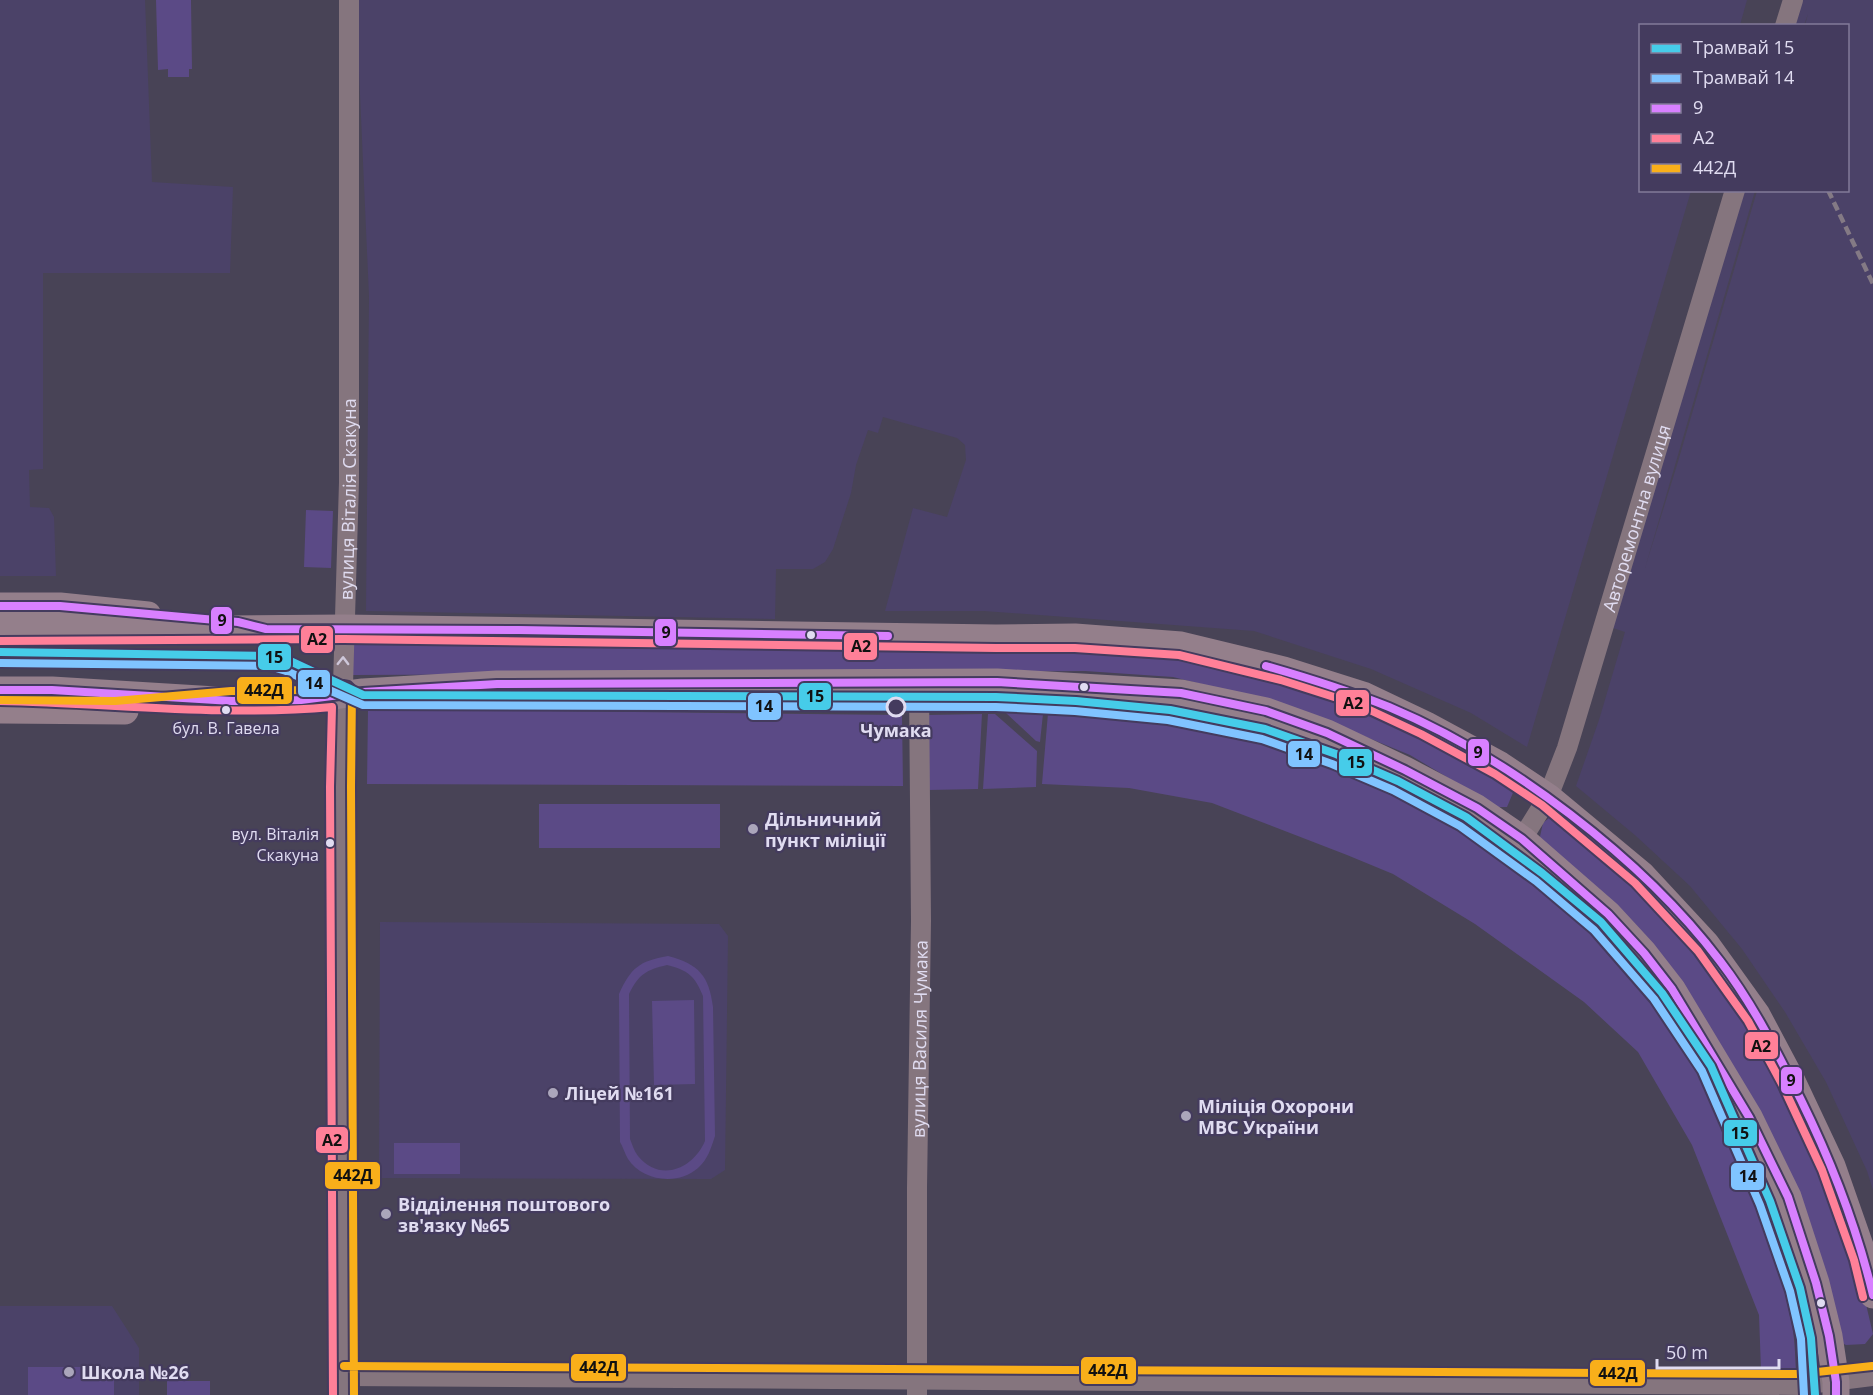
<svg xmlns="http://www.w3.org/2000/svg" width="1873" height="1395" viewBox="0 0 1873 1395" font-family="'Open Sans',sans-serif">
<rect width="100%" height="100%" fill="#484356"/>
<path fill="#4b4268" d="M 0,0 L 145,0 L 152,182 L 233,187 L 230,273 L 43,273 L 43,469 L 29,470 L 30,507 L 49,508 L 54,517 L 56,576 L 0,576 Z
M 359,0 L 1747,0 L 1740,25 L 1640,26 L 1640,190 L 1691,191 L 1527,747 L 1471,713 L 1371,669 L 1254,631 L 984,611 L 885,611 L 913,508 L 947,517 L 966,460 L 965,445 L 957,438 L 883,417 L 878,433 L 868,430 L 856,465 L 851,493 L 833,549 L 825,562 L 813,569 L 776,569 L 775,619 L 366,611 L 369,296 L 359,72 Z
M 1788,0 L 1873,0 L 1873,1190 L 1867,1171 L 1826,1082 L 1785,1012 L 1742,949 L 1690,886 L 1636,836 L 1576,786 L 1599,720 L 1625,632 L 1604,625 L 1732,191 L 1755,191 L 1645,568 L 1677,465 L 1757,191 L 1848,190 L 1848,26 L 1805,25 L 1808,14 L 1804,25 L 1780,25 Z
M 380,922 L 719,924 L 728,936 L 725,1170 L 711,1179 L 379,1178 Z
M 0,1306 L 112,1306 L 139,1348 L 139,1395 L 0,1395 Z"/>
<path fill="#5b4a86" fill-rule="evenodd" d="M 156,0 L 191,0 L 192,69 L 189,69 L 189,77 L 168,77 L 168,69 L 158,70 Z
M 306,510 L 333,511 L 331,568 L 304,567 Z
M 353,642 L 1088,646 L 1179,653 L 1278,677 L 1423,731 L 1515,788 L 1507,807 L 1497,807 L 1410,755 L 1337,725 L 1270,701 L 1173,677 L 1085,671 L 353,675 Z
M 368,709 L 902,715 L 903,786 L 367,784 Z
M 1006,713 L 1043,714 L 1040,742 L 1036,741 Z
M 1048,713 C 1121,720 1194,724 1265,745 C 1384,779 1505,849 1594,936 C 1615,956 1633,980 1651,1003 C 1668,1026 1686,1050 1700,1075 C 1713,1101 1724,1129 1736,1155 C 1760,1208 1780,1265 1791,1321 C 1795,1337 1795,1354 1796,1371 L 1761,1370 L 1759,1315 L 1692,1145 L 1638,1052 L 1584,1002 L 1475,924 L 1393,874 L 1347,855 L 1212,803 L 1129,788 L 1042,784 Z
M 982,714 L 978,789 L 928,790 L 927,715 Z
M 988,714 L 995,714 L 1037,751 L 1036,787 L 983,789 Z
M 539,804 L 720,804 L 720,848 L 539,848 Z
M 1555,813 L 1636,880 L 1699,948 L 1786,1083 L 1856,1262 L 1873,1334 L 1865,1344 L 1846,1345 L 1836,1340 L 1758,1114 L 1539,841 L 1543,823 Z
M 668,956 C 699,964 709,976 713,1007 L 715,1136 C 711,1148 708,1159 698,1168 C 678,1186 642,1181 628,1159 C 625,1154 623,1147 620,1142 L 619,994 C 631,968 639,961 668,956 ZM 667,965 C 688,970 695,976 703,996 L 705,1141 C 693,1169 660,1183 638,1156 C 634,1151 632,1144 630,1139 L 629,994 C 639,974 646,970 667,965 Z
M 694,1000 L 695,1084 L 654,1085 L 652,1001 Z
M 394,1143 L 460,1143 L 460,1174 L 394,1174 Z
M 28,1367 L 114,1367 L 114,1395 L 28,1395 Z
M 167,1381 L 210,1381 L 210,1395 L 167,1395 Z"/>
<g fill="none" stroke-linecap="round" stroke-linejoin="round">
<g stroke="#85757e" stroke-width="20">
<path d="M 1785,26 L 1793,0"/>
<path id="s1" d="M 1522,839 L 1548,797 L 1567,748 L 1735,190"/>
<path d="M 344,1376 L 1800,1385 L 1873,1376"/>
<path id="s2" d="M 344,1395 L 340,787 L 349,482 L 349,0"/>
<path id="s3" d="M 917,1395 L 917,1188 L 921,921 L 919,683"/>
</g>
<path stroke="#947f8b" stroke-width="27" d="M 0,606 L 60,606 L 148,615
M 0,631 L 344,628 L 996,638 L 1075,637 L 1181,645 L 1284,670 L 1363,695 L 1426,725 L 1500,765 L 1548,797 L 1642,875 L 1706,944 L 1757,1015 L 1791,1079 L 1832,1166 L 1864,1257 L 1873,1295
M 0,690 L 52,690 L 232,701 L 301,700 L 363,692 L 497,684 L 997,682 L 1181,693 L 1266,711 L 1327,733 L 1405,770 L 1477,808 L 1522,839 L 1608,914 L 1644,953 L 1672,989 L 1749,1117 L 1788,1197 L 1816,1283 L 1829,1336 L 1836,1382 L 1836,1395
M 0,710 L 125,711"/>
<path stroke="#847a85" stroke-width="4.5" stroke-dasharray="9 4.5" stroke-linecap="butt" d="M 1828,190 L 1873,284"/>
<defs>
<path id="bus-1" d="M 0,606 L 60,606 L 238,622 L 266,629 L 519,630 L 888,636
M 1266,666 C 1308,678 1349,691 1389,707 C 1508,757 1642,858 1720,961 C 1753,1004 1777,1052 1801,1100 C 1833,1165 1856,1225 1873,1295
M 0,690 L 52,690 L 232,701 L 301,700 L 363,692 L 497,684 L 997,682 L 1181,693 L 1266,711 L 1327,733 L 1405,770 L 1477,808 L 1522,839 L 1608,914 L 1644,953 L 1672,989 L 1749,1117 L 1788,1197 L 1816,1283 L 1829,1336 L 1836,1382 L 1836,1395"/>
<path id="bus-2" d="M 0,641 L 344,639 L 996,648 L 1075,648 L 1179,655 L 1281,680 L 1359,705 L 1421,734 L 1495,774 L 1542,805 L 1635,883 L 1698,951 L 1748,1021 L 1782,1084 L 1822,1170 L 1854,1260 L 1863,1297
M 0,701 C 111,703 221,717 332,707 L 330,787 L 333,1395"/>
<path id="bus-3" d="M 0,700 L 115,701 L 231,691 L 300,690 L 343,685 L 348,686 L 352,690 L 351,787 L 354,1395
M 344,1366 L 1799,1374 L 1872,1366"/>
</defs>
<use href="#bus-1" stroke="#443b5e" stroke-width="12"/>
<use href="#bus-2" stroke="#443b5e" stroke-width="12"/>
<use href="#bus-3" stroke="#443b5e" stroke-width="12"/>
<use href="#bus-1" stroke="#d880ff" stroke-width="8"/>
<use href="#bus-2" stroke="#ff8098" stroke-width="8"/>
<use href="#bus-3" stroke="#f9af1a" stroke-width="8"/>
<defs>
<path id="tram-1" d="M 0,652 L 270,656 L 290,661 L 363,695 L 996,697 L 1076,701 L 1170,710 L 1265,729 L 1336,754 L 1398,781 L 1466,817 L 1542,873 L 1601,922 L 1662,993 L 1711,1066 L 1770,1201 L 1800,1288 L 1811,1338 L 1815,1395"/>
<path id="tram-2" d="M 0,663 L 269,666 L 286,671 L 363,705 L 996,707 L 1075,711 L 1168,720 L 1262,739 L 1332,764 L 1393,790 L 1460,826 L 1536,881 L 1594,930 L 1654,999 L 1702,1071 L 1760,1205 L 1790,1291 L 1801,1339 L 1804,1395"/>
</defs>
<use href="#tram-1" stroke="#443b5e" stroke-width="12"/>
<use href="#tram-2" stroke="#443b5e" stroke-width="12"/>
<use href="#tram-1" stroke="#46cce9" stroke-width="8"/>
<use href="#tram-2" stroke="#80c4ff" stroke-width="8"/>
</g>
<defs><path id="oneway-chevron" d="M-2-3.5L2.5 0L-2 3.5" fill="none" stroke-width="1.6" stroke-linecap="round" stroke-linejoin="round" transform="scale(1.5)"/></defs>
<use stroke="#cec7da" href="#oneway-chevron" transform="translate(343 661) rotate(-89)"/>
<g fill="#e0dcf1" stroke="#443b5e" stroke-width="2">
<circle cx="811" cy="635" r="5"/>
<circle cx="1084" cy="687" r="5"/>
<circle cx="226" cy="710" r="5"/>
<circle cx="330" cy="843" r="5"/>
<circle cx="1821" cy="1303" r="5"/>
</g>
<circle fill="#443b5e" stroke="#e0dcf1" stroke-width="3" cx="896" cy="707" r="9"/>
<g fill="#aba6bb" stroke="#443b5e" stroke-width="2">
<circle cx="753" cy="829" r="6"/>
<circle cx="553" cy="1093" r="6"/>
<circle cx="1186" cy="1116" r="6"/>
<circle cx="386" cy="1214" r="6"/>
<circle cx="69" cy="1372" r="6"/>
</g>
<g text-anchor="middle" dominant-baseline="central" stroke-width="4.5" stroke-linejoin="round" paint-order="stroke">
<g font-size="16" fill="#e0dcf1" stroke="#443b5e">
<text x="226" y="728">бул. В. Гавела</text>
<text x="319" y="834" text-anchor="end">вул. Віталія<tspan x="319" dy="21">Скакуна</tspan></text>
</g>
<g font-size="18" fill="#e0dcf1" stroke="#443b5e">
<text stroke="none"><textPath href="#s2" startOffset="896">вулиця Віталія Скакуна</textPath></text>
<text stroke="none"><textPath href="#s1" startOffset="342">Авторемонтна вулиця</textPath></text>
<text stroke="none"><textPath href="#s3" startOffset="356">вулиця Василя Чумака</textPath></text>
</g>
<g font-size="18" font-weight="bold" fill="#e0dcf1" stroke="#443b5e">
<text x="896" y="730">Чумака</text>
</g>
<g font-size="18" font-weight="bold" fill="#e0dcf1" stroke="#443b5e" text-anchor="start">
<text x="765" y="819">Дільничний<tspan x="765" dy="21">пункт міліції</tspan></text>
<text x="565" y="1093">Ліцей №161</text>
<text x="1198" y="1106">Міліція Охорони<tspan x="1198" dy="21">МВС України</tspan></text>
<text x="398" y="1204">Відділення поштового<tspan x="398" dy="21">зв'язку №65</tspan></text>
<text x="81" y="1372">Школа №26</text>
</g>
</g>
<g stroke="#443b5e" stroke-width="2">
<rect x="210" y="606" width="23" height="29" rx="6" fill="#d880ff"/>
<rect x="654" y="618" width="23" height="29" rx="6" fill="#d880ff"/>
<rect x="300" y="625" width="34" height="29" rx="6" fill="#ff8098"/>
<rect x="843" y="632" width="35" height="29" rx="6" fill="#ff8098"/>
<rect x="257" y="643" width="35" height="28" rx="6" fill="#46cce9"/>
<rect x="297" y="669" width="34" height="29" rx="6" fill="#80c4ff"/>
<rect x="236" y="676" width="57" height="29" rx="6" fill="#f9af1a"/>
<rect x="798" y="682" width="34" height="29" rx="6" fill="#46cce9"/>
<rect x="1335" y="689" width="35" height="28" rx="6" fill="#ff8098"/>
<rect x="747" y="692" width="35" height="29" rx="6" fill="#80c4ff"/>
<rect x="1467" y="738" width="23" height="29" rx="6" fill="#d880ff"/>
<rect x="1287" y="740" width="34" height="28" rx="6" fill="#80c4ff"/>
<rect x="1338" y="748" width="35" height="29" rx="6" fill="#46cce9"/>
<rect x="1744" y="1031" width="35" height="29" rx="6" fill="#ff8098"/>
<rect x="1780" y="1066" width="23" height="29" rx="6" fill="#d880ff"/>
<rect x="1723" y="1119" width="35" height="28" rx="6" fill="#46cce9"/>
<rect x="315" y="1126" width="34" height="28" rx="6" fill="#ff8098"/>
<rect x="324" y="1161" width="57" height="29" rx="6" fill="#f9af1a"/>
<rect x="1730" y="1162" width="35" height="29" rx="6" fill="#80c4ff"/>
<rect x="570" y="1353" width="57" height="29" rx="6" fill="#f9af1a"/>
<rect x="1080" y="1356" width="57" height="29" rx="6" fill="#f9af1a"/>
<rect x="1589" y="1359" width="57" height="28" rx="6" fill="#f9af1a"/>
</g>
<g font-size="16" text-anchor="middle" font-weight="bold" fill="#111">
<text x="222" y="626">9</text>
<text x="666" y="638">9</text>
<text x="317" y="645">А2</text>
<text x="861" y="652">А2</text>
<text x="274" y="663">15</text>
<text x="314" y="689">14</text>
<text x="264" y="696">442Д</text>
<text x="815" y="702">15</text>
<text x="1353" y="709">А2</text>
<text x="764" y="712">14</text>
<text x="1478" y="758">9</text>
<text x="1304" y="760">14</text>
<text x="1356" y="768">15</text>
<text x="1761" y="1052">А2</text>
<text x="1791" y="1086">9</text>
<text x="1740" y="1139">15</text>
<text x="332" y="1146">А2</text>
<text x="353" y="1181">442Д</text>
<text x="1748" y="1182">14</text>
<text x="599" y="1373">442Д</text>
<text x="1108" y="1376">442Д</text>
<text x="1618" y="1379">442Д</text>
</g>
<rect x="1639" y="24" width="210" height="168" fill="#443b5e" stroke="#827b99" stroke-width="1.5"/>
<rect x="1651" y="44" width="30" height="9" fill="#46cce9" stroke="#827b99" stroke-width="1.5"/>
<text x="1693" y="54" font-size="18" fill="#e0dcf1">Трамвай 15</text>
<rect x="1651" y="74" width="30" height="9" fill="#80c4ff" stroke="#827b99" stroke-width="1.5"/>
<text x="1693" y="84" font-size="18" fill="#e0dcf1">Трамвай 14</text>
<rect x="1651" y="104" width="30" height="9" fill="#d880ff" stroke="#827b99" stroke-width="1.5"/>
<text x="1693" y="114" font-size="18" fill="#e0dcf1">9</text>
<rect x="1651" y="134" width="30" height="9" fill="#ff8098" stroke="#827b99" stroke-width="1.5"/>
<text x="1693" y="144" font-size="18" fill="#e0dcf1">А2</text>
<rect x="1651" y="164" width="30" height="9" fill="#f9af1a" stroke="#827b99" stroke-width="1.5"/>
<text x="1693" y="174" font-size="18" fill="#e0dcf1">442Д</text>
<path d="M1657 1359v9h122v-9" fill="none" stroke="#e0dcf1" stroke-width="3"/>
<text x="1666" y="1359" font-size="18" fill="#e0dcf1" stroke="#443b5e" stroke-width="4.5" paint-order="stroke">50 m</text>
</svg>
